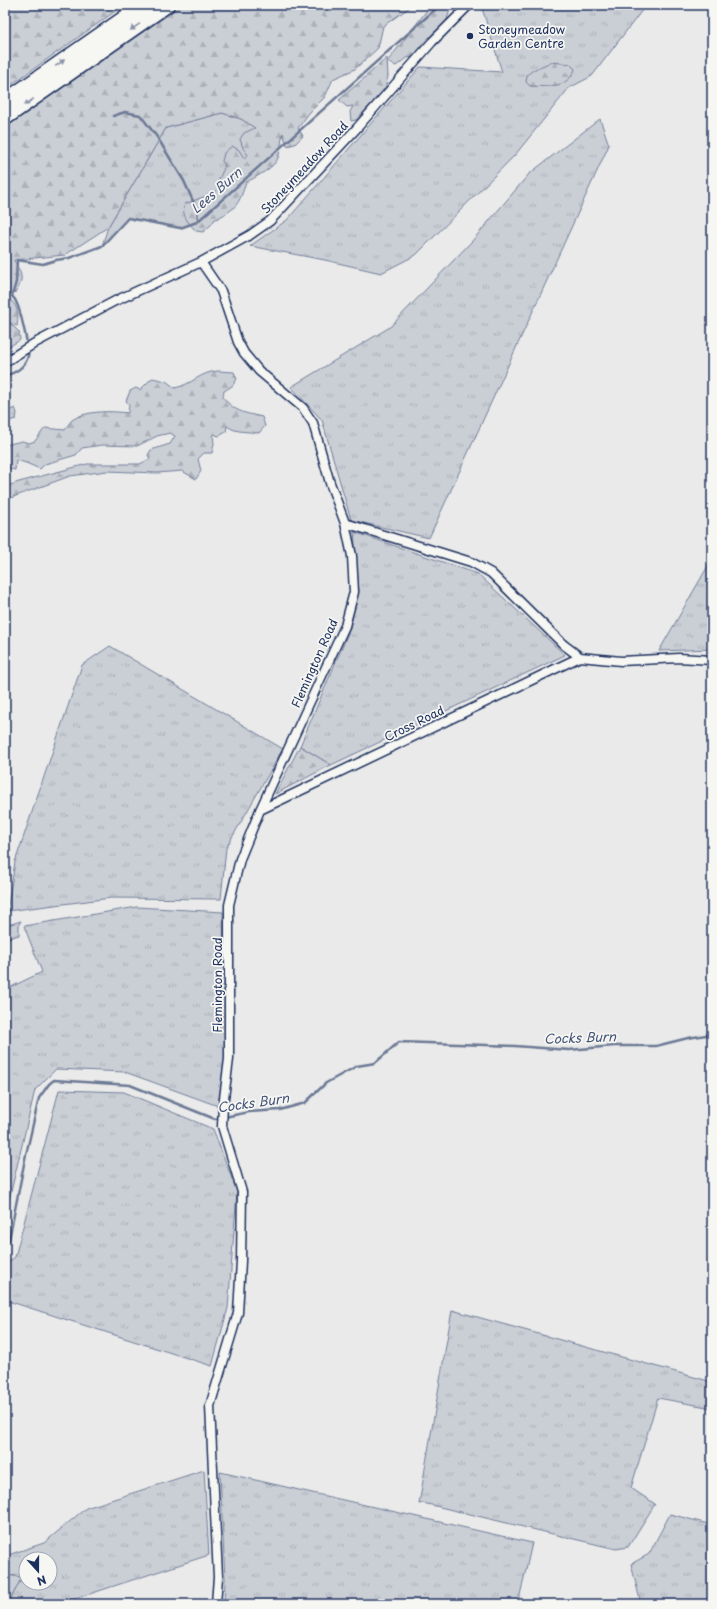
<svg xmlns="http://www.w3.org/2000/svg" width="717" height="1609" viewBox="0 0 717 1609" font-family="'Playpen Sans',sans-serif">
<defs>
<pattern id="grass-tufts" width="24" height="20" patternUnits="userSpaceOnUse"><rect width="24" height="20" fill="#caced5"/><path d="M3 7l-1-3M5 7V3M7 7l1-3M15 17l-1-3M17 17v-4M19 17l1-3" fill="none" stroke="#adb1b9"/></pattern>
<pattern id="forest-firs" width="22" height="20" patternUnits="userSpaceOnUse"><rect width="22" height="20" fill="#caced5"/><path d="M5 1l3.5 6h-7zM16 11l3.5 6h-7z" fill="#adb1b9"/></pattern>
</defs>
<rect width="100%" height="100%" fill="#e9eae9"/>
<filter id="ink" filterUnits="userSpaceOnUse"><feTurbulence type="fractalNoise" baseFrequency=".025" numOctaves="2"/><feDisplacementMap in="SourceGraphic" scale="8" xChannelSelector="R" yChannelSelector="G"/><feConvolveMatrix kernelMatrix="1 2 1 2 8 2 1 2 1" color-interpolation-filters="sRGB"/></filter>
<g filter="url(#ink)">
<path fill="url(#grass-tufts)" stroke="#727e9a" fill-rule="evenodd" d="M 481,5 L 646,5 L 592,76 L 569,88 L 515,155 L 416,255 L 381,273 L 325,260 L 250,246 L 287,220 L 420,67 L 502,72 ZM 551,62 L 570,64 L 529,74 Z
M 222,113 L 241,119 L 256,128 L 283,132 L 197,222 L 180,228 L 128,218 L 102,246 L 108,227 L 166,128 Z
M 600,119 L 609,145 L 429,538 L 351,520 L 322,420 L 291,387 L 390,327 L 473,240 L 529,174 Z
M 15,408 L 17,413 L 16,419 L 5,422 L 5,412 Z
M 354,532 L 478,574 L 565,655 L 331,765 L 300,746 L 349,631 L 359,591 Z
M 712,559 L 712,649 L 659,651 Z
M 110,646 L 283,749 L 226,848 L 221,899 L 111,898 L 7,911 L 15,862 L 82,665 Z
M 137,907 L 223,912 L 226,1060 L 218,1106 L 125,1072 L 56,1069 L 35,1090 L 5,1217 L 5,990 L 42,972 L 24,926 Z
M 21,921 L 19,924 L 19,935 L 9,938 L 6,933 L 6,927 L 11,924 Z
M 59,1090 L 124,1092 L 213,1129 L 237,1192 L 228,1308 L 212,1366 L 5,1300 L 5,1265 L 15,1257 Z
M 452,1310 L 712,1382 L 712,1408 L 658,1398 L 631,1488 L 655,1504 L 628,1547 L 616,1549 L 423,1503 L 419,1504 Z
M 204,1470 L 209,1555 L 68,1601 L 9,1602 L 22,1577 L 5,1575 L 5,1556 L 44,1543 L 86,1508 ZM 26,1559 L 50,1559 L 50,1583 L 26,1583 Z
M 220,1472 L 532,1543 L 518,1604 L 224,1604 L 225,1579 Z
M 670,1514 L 712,1525 L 712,1604 L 641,1604 L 631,1564 L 649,1554 Z"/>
<path fill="url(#forest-firs)" stroke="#727e9a" d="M 5,5 L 124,5 L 5,89 Z
M 182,5 L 413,5 L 383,26 L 378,48 L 355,69 L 333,79 L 325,97 L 309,113 L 298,128 L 303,136 L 295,144 L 287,146 L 283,133 C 281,141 281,150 278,158 C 275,167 255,178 246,182 C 239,205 236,209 214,220 L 213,223 L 203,232 L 196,231 C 189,224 180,214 185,204 L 214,193 L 221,184 L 219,179 L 225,166 L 222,161 L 224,153 L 232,146 L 239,150 L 244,158 L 248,155 L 243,148 L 240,139 L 244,133 L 255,128 L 241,119 L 222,113 L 166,128 L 108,227 L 65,255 L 14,260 C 21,274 25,277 16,292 L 5,295 L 5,128 Z
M 431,5 L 453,5 L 451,6 L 446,23 L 415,57 L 406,58 L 396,66 L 387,62 Z
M 387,58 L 388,76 L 385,89 L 356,120 L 351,121 L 350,112 L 353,106 L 347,107 L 339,100 Z
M 551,62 L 570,64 L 575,69 C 569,88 547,87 530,86 L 526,82 L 527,75 L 533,70 Z
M 5,298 C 18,301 19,315 17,326 L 10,323 L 19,332 L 20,340 L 5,349 Z
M 218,371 L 234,372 L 237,379 L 232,386 L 224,391 L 223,397 C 234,412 245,413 262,417 L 265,426 L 259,433 C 247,431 236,433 227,426 L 226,432 L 219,436 L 213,434 L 214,444 L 212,453 L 204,453 L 198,459 L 201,471 L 196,479 L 182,471 L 157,473 L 107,471 L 70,476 L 5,500 L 5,487 L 19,482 L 87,464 L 140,464 L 150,459 L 148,455 L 151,450 L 170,444 L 175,436 L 170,433 L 157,436 L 137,446 L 102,445 L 82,448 L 76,455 L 45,464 L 40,469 L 26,463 L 16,460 L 15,470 L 8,468 L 5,470 L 5,445 L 22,441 L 29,443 L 35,441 L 45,428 L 65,430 C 67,427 69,423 72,420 C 86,410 112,411 128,413 L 129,404 L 126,401 L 130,391 L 136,388 L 140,390 L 152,378 L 166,381 L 175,388 C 193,384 200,372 218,371 Z
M 300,746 L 331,765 L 275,794 Z
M 5,1575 L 22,1577 L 9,1602 L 5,1603 Z"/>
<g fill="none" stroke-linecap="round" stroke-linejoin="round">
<path stroke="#6c7995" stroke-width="2.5" d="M 113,116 L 125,112 L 140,115 L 144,120 L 157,137 L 184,181 L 197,210 L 198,220
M 5,375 C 15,374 26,366 28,356 C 30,351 20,310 17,304 C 16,301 14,298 12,296 L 16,282 L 17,260 L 43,264 L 56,260 L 69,258 L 102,246 L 128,218 L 180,228 L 197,222 L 440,5
M 5,1247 L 9,1240 L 25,1159 L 39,1098 L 49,1084 L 54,1080 L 130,1085 L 215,1119 L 249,1112 L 280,1110 L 305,1103 L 326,1083 L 357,1066 L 375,1063 L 399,1042 L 515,1046 L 569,1050 L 614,1046 L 656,1046 L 688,1038 L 712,1034"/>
<defs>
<path id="minor" d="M 201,262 L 221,291 L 238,342 L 244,353 L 259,371 L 303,408 L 313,423 L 330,483 L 345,523 L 352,556 L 354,592 L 345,626 L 260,810 L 240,859 L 229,905 L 229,1059 L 223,1106 L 222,1126 L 242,1192 L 241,1261 L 238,1313 L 210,1406 L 218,1577 L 216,1604
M 5,362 L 35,343 L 115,301 L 201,262 L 250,235 L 270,221 L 357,128 L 432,42 L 469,5
M 345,523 L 471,562 L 491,573 L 564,645 L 580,657 L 621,661 L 679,658 L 712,660
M 260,810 L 580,657"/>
<path id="trunk" d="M 5,101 L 143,5
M 5,118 L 167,5"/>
</defs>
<use href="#minor" stroke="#1b2f5e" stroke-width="11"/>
<use href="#trunk" stroke="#1b2f5e" stroke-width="17"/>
<use href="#minor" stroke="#f6f6f2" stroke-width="8"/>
<use href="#trunk" stroke="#f6f6f2" stroke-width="14"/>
</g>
<defs><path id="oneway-solid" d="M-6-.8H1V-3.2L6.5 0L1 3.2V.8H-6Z"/></defs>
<g fill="#8892a8">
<use href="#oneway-solid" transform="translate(135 27) rotate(145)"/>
<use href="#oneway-solid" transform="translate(60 63) rotate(-35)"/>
<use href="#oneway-solid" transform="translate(29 102) rotate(145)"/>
</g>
</g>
<circle fill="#1b2f5e" stroke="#f6f6f2" stroke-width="1.5" cx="470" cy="36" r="4"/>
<g text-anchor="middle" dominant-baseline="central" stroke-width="3.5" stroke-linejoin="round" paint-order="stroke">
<g font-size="12" fill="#1b2f5e" stroke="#f6f6f2" text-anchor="start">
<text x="478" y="29">Stoneymeadow<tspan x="478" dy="14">Garden Centre</tspan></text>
</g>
<g font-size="12" fill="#1b2f5e" stroke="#f6f6f2">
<text transform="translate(304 167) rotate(-47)">Stoneymeadow Road</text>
<text transform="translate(314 663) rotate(-66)">Flemington Road</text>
<text transform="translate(414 723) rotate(-26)">Cross Road</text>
<text transform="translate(217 985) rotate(-90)">Flemington Road</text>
</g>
<g font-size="13" font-style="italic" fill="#44547a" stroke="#f6f6f2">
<text transform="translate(216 190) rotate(-41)">Lees Burn</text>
<text transform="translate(580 1037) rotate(-2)">Cocks Burn</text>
<text transform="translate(253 1102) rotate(-8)">Cocks Burn</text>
</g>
</g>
<rect width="717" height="1609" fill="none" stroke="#f6f6f2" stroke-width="20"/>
<rect x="10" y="10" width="697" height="1589" fill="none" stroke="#1b2f5e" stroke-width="1.5" filter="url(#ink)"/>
<g transform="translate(38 1571) rotate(159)"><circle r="19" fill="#f6f6f2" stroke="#9ea6b7"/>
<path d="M0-3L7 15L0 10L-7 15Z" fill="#1b2f5e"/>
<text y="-6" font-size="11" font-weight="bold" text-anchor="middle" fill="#1b2f5e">N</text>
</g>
</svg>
